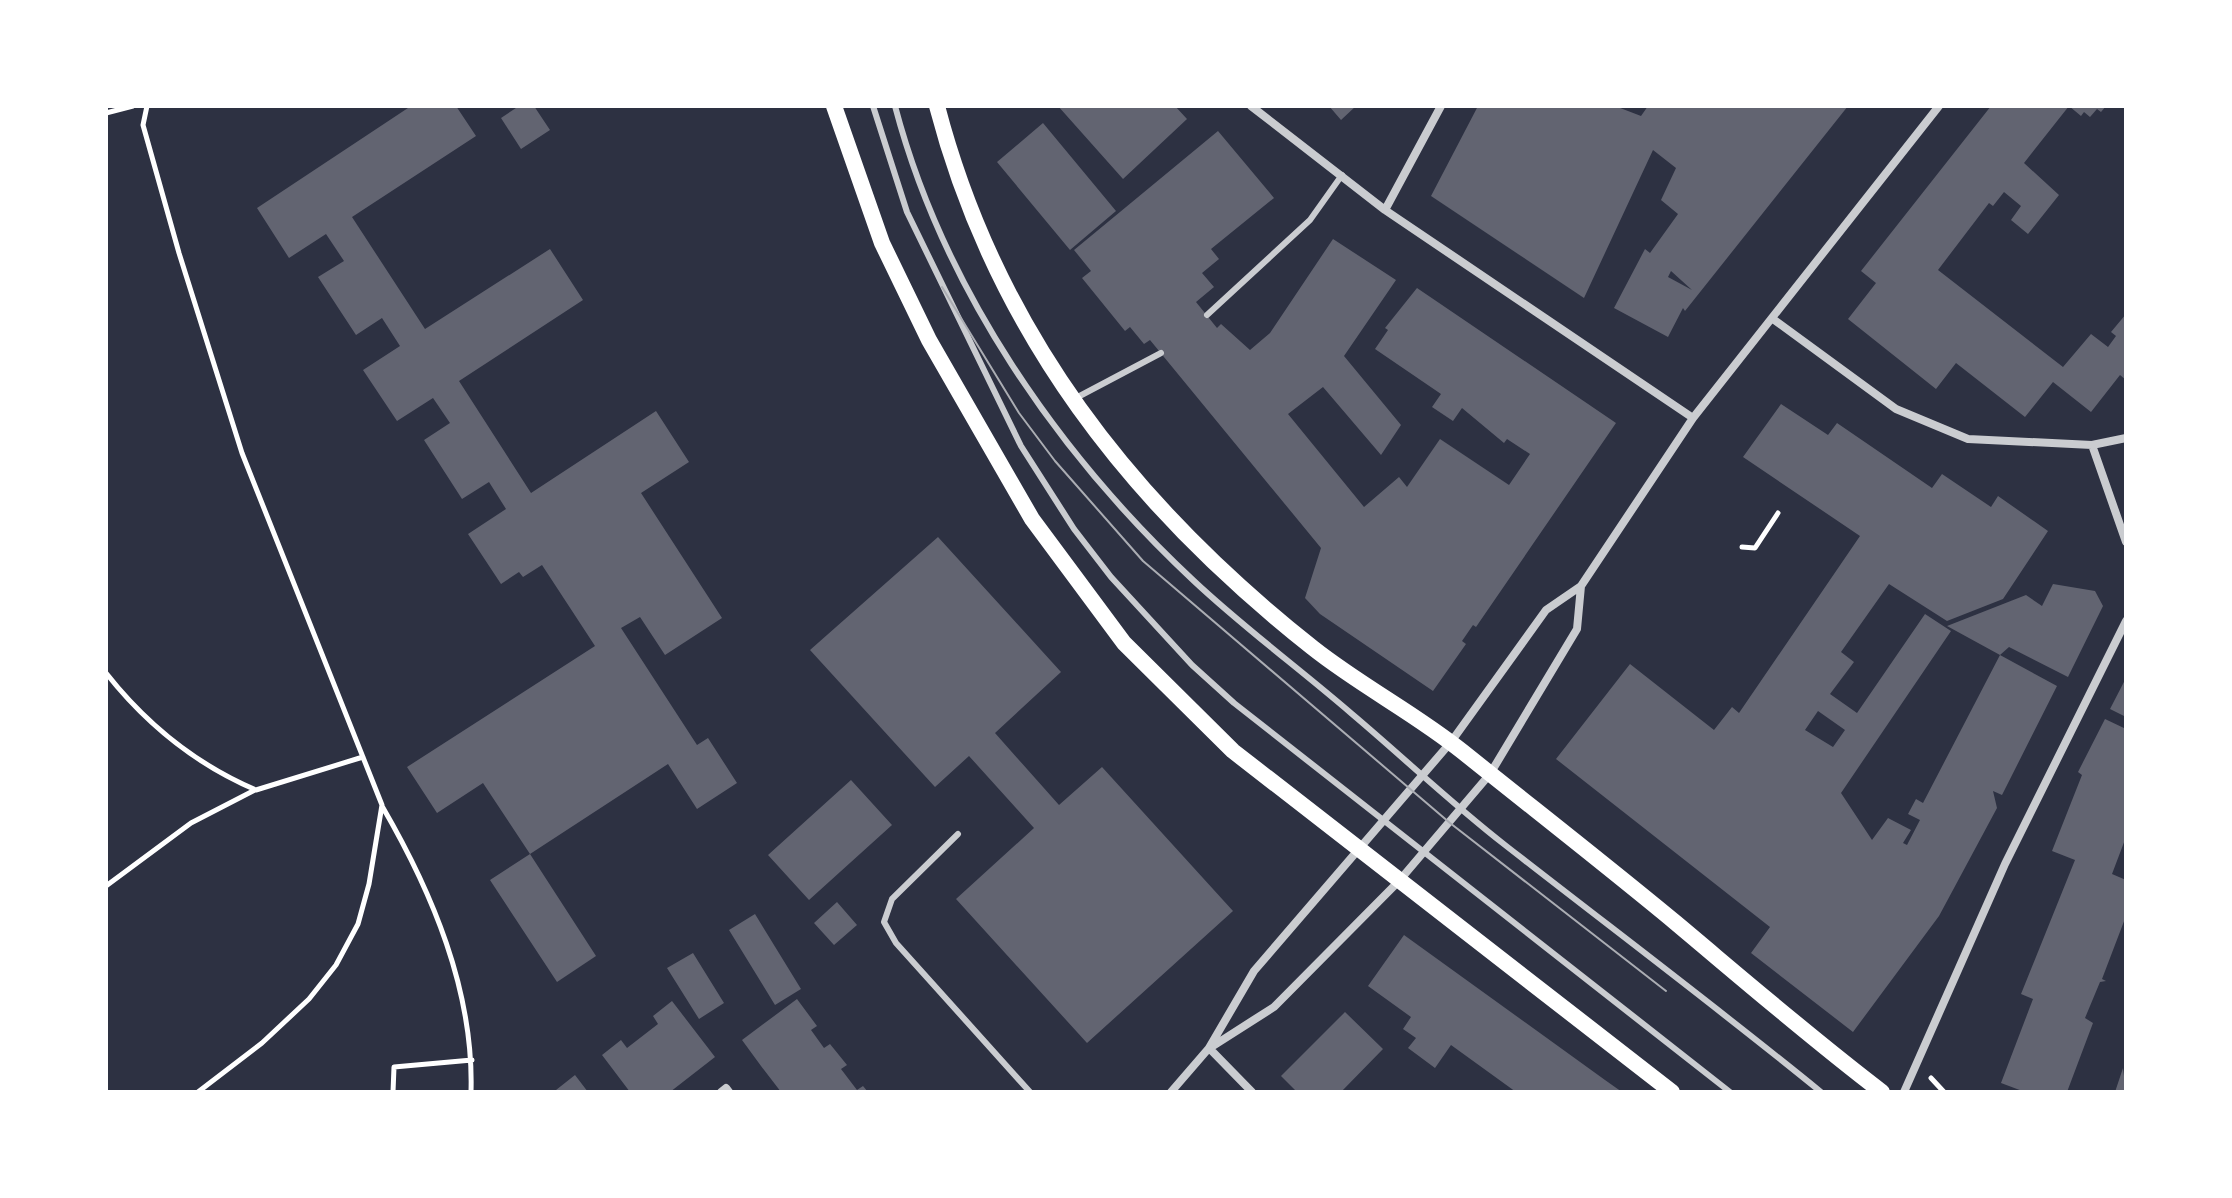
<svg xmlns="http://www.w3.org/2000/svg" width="2232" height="1198" viewBox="0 0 2232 1198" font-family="Inter,sans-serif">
<rect width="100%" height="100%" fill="#2d3142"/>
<path fill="#626471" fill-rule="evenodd" d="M 411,106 L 456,106 L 476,136 L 352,217 L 425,329 L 550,249 L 583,300 L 459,381 L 531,493 L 656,411 L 689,462 L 641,493 L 722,618 L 665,655 L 640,617 L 621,628 L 697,745 L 708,738 L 737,783 L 697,809 L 668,764 L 530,854 L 596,956 L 557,982 L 490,880 L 530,854 L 483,783 L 437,813 L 407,767 L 595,646 L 542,565 L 523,577 L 519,572 L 501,584 L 468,534 L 506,509 L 489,482 L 462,499 L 424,440 L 450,423 L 433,398 L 397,421 L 363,370 L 400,346 L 382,318 L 356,335 L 318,277 L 344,261 L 326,234 L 289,258 L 257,208 Z
M 519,106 L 534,106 L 550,130 L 521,149 L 501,118 Z
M 1058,106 L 1175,106 L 1187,119 L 1123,179 Z
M 1329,106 L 1356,106 L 1341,120 Z
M 1478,106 L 1615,106 L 1641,116 L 1648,106 L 1848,106 L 1685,311 L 1683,308 L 1668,337 L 1614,308 L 1645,249 L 1650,253 L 1678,214 L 1661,200 L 1676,168 L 1653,150 L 1584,298 L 1431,196 ZM 1671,271 L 1692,290 L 1668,277 Z
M 1991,106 L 2106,106 L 2101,112 L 2097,109 L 2090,117 L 2084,112 L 2081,116 L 2069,106 L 2024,163 L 2059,195 L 2028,234 L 2011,220 L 2021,206 L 2004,192 L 1993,206 L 1989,203 L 1938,270 L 2063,367 L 2091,334 L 2108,347 L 2116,336 L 2111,332 L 2126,314 L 2126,380 L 2120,375 L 2091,412 L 2053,382 L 2025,417 L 1956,363 L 1936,389 L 1848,319 L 1876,283 L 1861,271 Z
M 1043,123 L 1116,211 L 1070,250 L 997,162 Z
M 1218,131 L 1274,198 L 1211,249 L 1219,259 L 1202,273 L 1214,287 L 1196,302 L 1217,328 L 1221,324 L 1250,350 L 1270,333 L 1333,239 L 1396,280 L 1344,356 L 1401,425 L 1381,455 L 1323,387 L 1288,414 L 1364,507 L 1399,477 L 1407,487 L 1440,439 L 1509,485 L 1530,454 L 1507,439 L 1504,443 L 1462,408 L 1453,421 L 1432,407 L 1441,394 L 1375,349 L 1388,330 L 1385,328 L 1417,288 L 1616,423 L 1476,627 L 1473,625 L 1462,641 L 1466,644 L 1433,691 L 1320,614 L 1305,598 L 1321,548 L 1150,340 L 1144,344 L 1130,327 L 1125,331 L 1082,278 L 1091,271 L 1074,250 Z
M 1781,404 L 1828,435 L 1837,423 L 1932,488 L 1942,474 L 1991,507 L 1998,496 L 2048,531 L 2003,599 L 1947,621 L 1889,584 L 1841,652 L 1854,662 L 1830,694 L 1857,713 L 1925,614 L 1951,631 L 1841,793 L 1872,840 L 1888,818 L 1911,830 L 1903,843 L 1907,845 L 1920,820 L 1908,814 L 1916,799 L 1923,803 L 2000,655 L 1947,626 L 2026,595 L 2042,606 L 2053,584 L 2095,591 L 2103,606 L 2068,677 L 2009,647 L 2000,655 L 2057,686 L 2002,795 L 1993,791 L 1997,808 L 1939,916 L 1853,1032 L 1751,953 L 1770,927 L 1556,759 L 1630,664 L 1714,730 L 1732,707 L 1739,713 L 1860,536 L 1743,457 ZM 1818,711 L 1845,730 L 1833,747 L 1805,730 Z
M 938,537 L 1061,672 L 995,733 L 1059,805 L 1102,767 L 1233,911 L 1087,1043 L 956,899 L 1034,828 L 969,756 L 935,787 L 810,650 Z
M 2126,678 L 2126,717 L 2110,709 Z
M 2105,719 L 2126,729 L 2126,837 L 2112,874 L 2126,880 L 2126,916 L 2102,979 L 2106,981 L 2100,982 L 2085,1018 L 2093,1023 L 2067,1092 L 2025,1092 L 2001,1083 L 2033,999 L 2021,994 L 2075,860 L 2052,851 L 2082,775 L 2078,772 Z
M 851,780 L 892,825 L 809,900 L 768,855 Z
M 837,902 L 857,925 L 834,945 L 814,923 Z
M 755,914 L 801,989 L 775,1005 L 729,930 Z
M 1404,935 L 1605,1080 L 1622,1092 L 1516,1092 L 1451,1045 L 1435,1068 L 1408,1048 L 1416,1038 L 1403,1029 L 1411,1017 L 1368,986 Z
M 693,953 L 724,1003 L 699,1019 L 667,968 Z
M 797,999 L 817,1026 L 811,1030 L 824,1048 L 830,1044 L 847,1065 L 841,1069 L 857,1090 L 863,1086 L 868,1092 L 781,1092 L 761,1066 L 742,1040 Z
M 672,1001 L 715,1057 L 670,1092 L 630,1092 L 602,1055 L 621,1040 L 627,1048 L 658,1024 L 653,1016 Z
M 1345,1012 L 1383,1049 L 1341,1092 L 1297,1092 L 1281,1076 Z
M 2123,1068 L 2126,1092 L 2115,1092 Z
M 575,1075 L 588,1092 L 557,1092 L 556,1090 Z"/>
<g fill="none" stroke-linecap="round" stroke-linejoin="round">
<path stroke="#fff" stroke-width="5" d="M 147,106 L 143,125 L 179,253 L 242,453 L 382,805 L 369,884 L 358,924 L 336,965 L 309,999 L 262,1043 L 198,1092
M 106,113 L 133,106
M 1742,547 L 1755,548 L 1778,513
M 106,673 C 147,725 195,764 256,790 L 363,757
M 382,806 C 432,892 474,991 471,1092
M 106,886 L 191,823 L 255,790
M 1931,1078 L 1944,1092
M 393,1092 L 394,1067 L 472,1060"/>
<path stroke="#caccd0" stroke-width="6" d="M 873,106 L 907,212 L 1021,446 L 1074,529 L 1111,577 L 1192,665 L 1234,703 L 1730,1092
M 895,106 C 943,288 1058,454 1194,581 C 1244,628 1300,669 1352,714 C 1403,757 1452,804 1505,845 C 1610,927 1718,1008 1821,1092
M 1207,315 L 1310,220 L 1342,175
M 1074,399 L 1161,353
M 958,834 L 892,899 L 884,922 L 896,943 L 1030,1092"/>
<path stroke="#caccd0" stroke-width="8" d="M 1251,106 L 1385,210 L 1693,418
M 1385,210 L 1441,106
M 1773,319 L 1896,409 L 1968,439 L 2092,445 L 2126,438
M 2092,445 L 2126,542
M 1213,1046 L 1274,1007 L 1399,881 L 1490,774 L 1577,629 L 1581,586
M 1209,1048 L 1252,1092
M 721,1092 L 726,1088 L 729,1092
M 1171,1092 L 1209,1048 L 1254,971 L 1451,742 L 1546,610 L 1581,586 L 1693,418 L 1939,106
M 1904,1092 L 2005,864 L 2126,621"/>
<path stroke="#fff" stroke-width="16" d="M 834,106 L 882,243 L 929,340 L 1032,519 L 1124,643 L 1233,751 L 1672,1092
M 937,106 C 996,332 1132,505 1313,648 C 1361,686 1416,714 1463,752 C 1534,809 1606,865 1676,923 C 1744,980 1811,1038 1882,1092"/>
<path stroke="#abadb3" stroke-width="2" d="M 942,287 L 1019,413 L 1055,461 L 1143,561 L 1450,823 L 1666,991"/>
</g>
<rect width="2232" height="1198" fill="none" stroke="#ffffff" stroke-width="216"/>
</svg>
